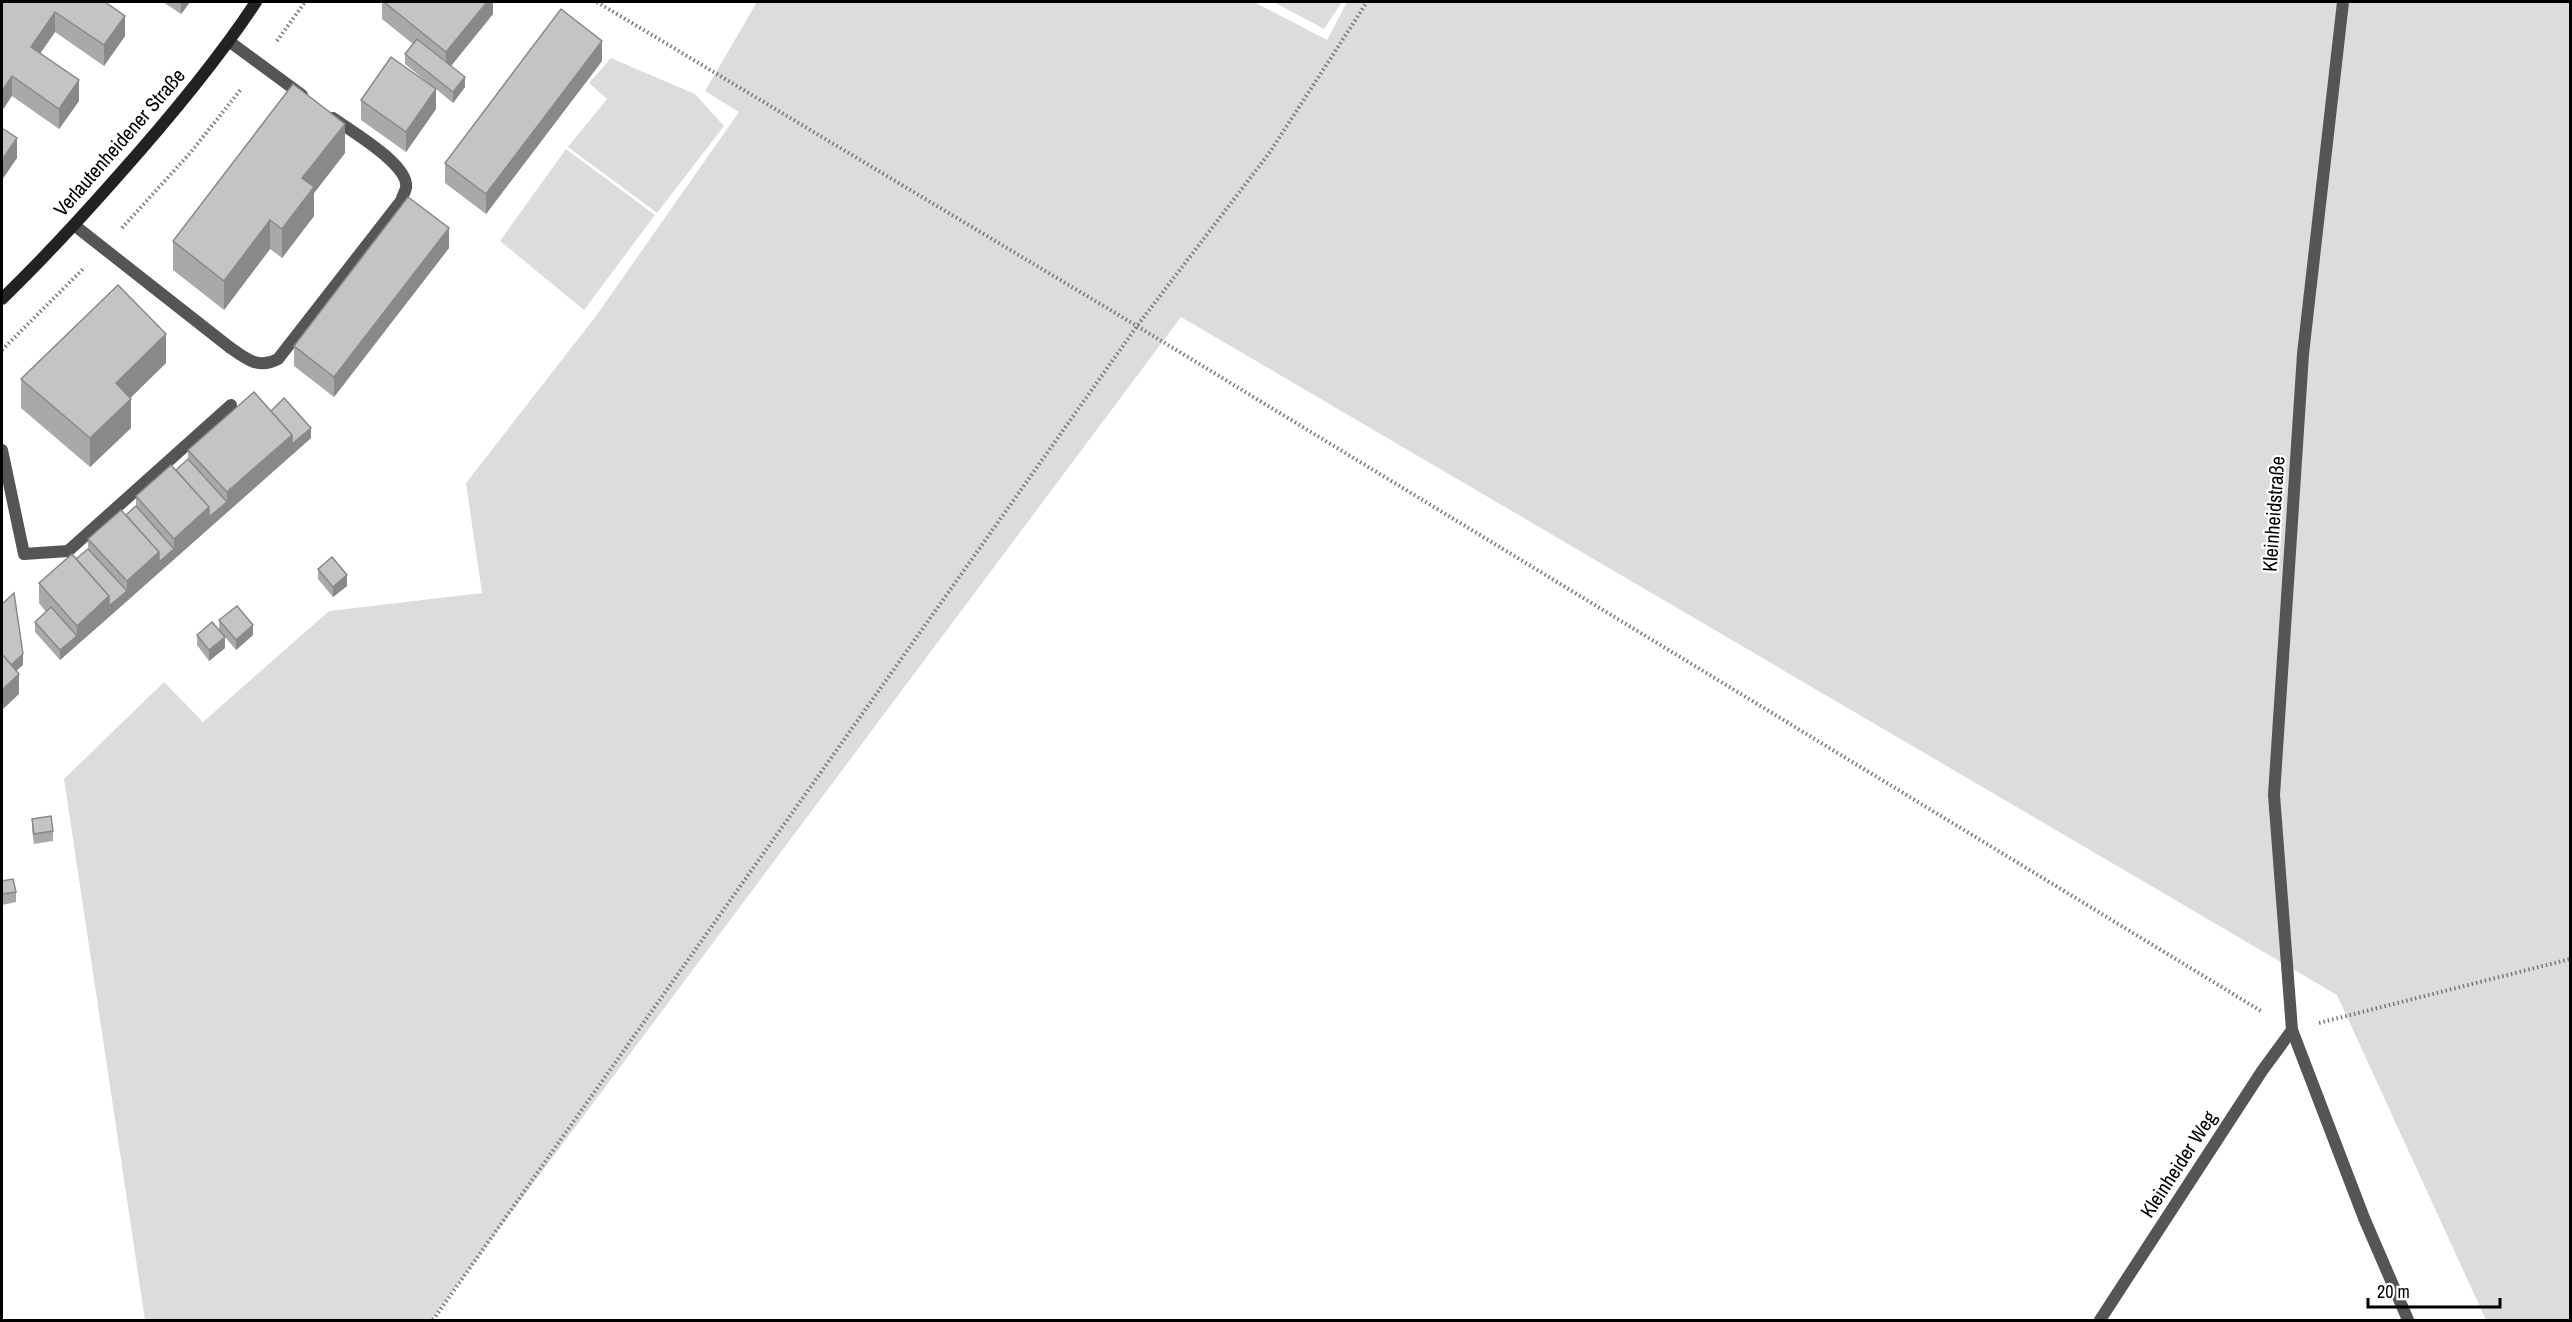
<svg xmlns="http://www.w3.org/2000/svg" width="2572" height="1322" viewBox="0 0 2572 1322" font-family="'Archivo Narrow',sans-serif">
<rect width="100%" height="100%" fill="#fff"/>
<path fill="#dcdcdc" d="M 757,2 L 1254,2 L 1327,40 L 1347,2 L 2570,2 L 2570,1320 L 2486,1320 L 2337,995 L 1181,317 L 431,1320 L 145,1320 L 64,779 L 164,682 L 203,722 L 329,611 L 482,593 L 466,483 L 596,316 L 739,112 L 705,91 Z
M 1274,2 L 1342,2 L 1324,29 Z
M 611,58 L 695,94 L 724,126 L 657,213 L 568,147 L 607,99 L 589,83 Z
M 566,149 L 655,215 L 584,310 L 500,241 Z"/>
<g fill="none" stroke-linecap="round" stroke-linejoin="round">
<path stroke="#777" stroke-width="4" stroke-dasharray="1.5 3" stroke-linecap="butt" d="M 597,2 L 1137,326 L 2261,1011
M 277,41 L 305,2
M 122,228 L 191,152 L 242,88
M 2,350 L 84,268
M 2319,1023 L 2570,959
M 433,1320 L 1137,326 L 1270,152 L 1367,2"/>
<path stroke="#555" stroke-width="12" d="M 230,42 L 302,95
M 74,225 L 228,346 C 245,358 258,370 278,359 L 401,201 C 402,197 405,192 406,188 C 410,165 351,131 333,118
M 2,450 L 24,554 L 68,551 L 231,405
M 2292,1030 L 2364,1218 L 2408,1320"/>
<path stroke="#555" stroke-width="12" d="M 2100,1320 L 2262,1071 L 2292,1030 L 2274,795 L 2303,354 L 2343,2"/>
<path stroke="#222" stroke-width="12" d="M 2,299 C 42,260 80,219 117,177 C 167,121 215,64 256,2"/>
</g>
<path fill="#a9a9a9" d="M 2,2 L 105,2 L 125,36 L 104,66 L 55,32 L 40,53 L 79,101 L 59,129 L 12,96 Z
M 163,2 L 190,2 L 181,14 Z
M 382,2 L 493,2 L 493,14 L 451,66 L 465,87 L 453,103 L 436,89 L 436,109 L 406,152 L 361,120 L 361,100 L 432,86 L 405,64 L 405,54 L 413,44 L 382,19 Z
M 602,61 L 486,214 L 445,183 L 445,163 Z
M 345,153 L 314,193 L 314,216 L 282,258 L 270,249 L 224,310 L 173,270 L 173,241 Z
M 449,248 L 334,397 L 294,366 L 294,346 Z
M 166,363 L 130,398 L 131,428 L 90,467 L 21,408 L 21,379 Z
M 271,411 L 311,438 L 60,660 L 35,632 L 35,622 L 46,612 L 39,603 L 39,583 L 76,559 L 88,549 L 88,539 L 126,515 L 136,506 L 136,496 L 176,470 L 188,459 L 188,450 Z
M 318,569 L 347,586 L 333,597 L 318,579 Z
M 219,620 L 253,635 L 236,650 L 219,630 Z
M 197,635 L 225,648 L 209,661 L 197,645 Z
M 32,819 L 53,831 L 53,841 L 34,844 L 32,830 Z
M 2,881 L 16,892 L 16,902 L 2,905 Z"/>
<path fill="#898989" d="M 181,2 L 190,2 L 181,14 Z
M 487,2 L 493,2 L 493,14 L 446,72 L 446,52 Z
M 55,12 L 55,32 L 31,67 L 31,47 Z
M 125,16 L 125,36 L 104,66 L 104,45 Z
M 602,41 L 602,61 L 486,214 L 486,194 Z
M 12,76 L 12,96 L 2,111 L 2,91 Z
M 465,77 L 465,87 L 453,103 L 453,92 Z
M 79,80 L 79,101 L 59,129 L 59,109 Z
M 436,89 L 436,109 L 406,152 L 406,132 Z
M 345,124 L 345,153 L 314,193 L 314,216 L 282,258 L 282,229 L 302,178 Z
M 17,138 L 17,158 L 2,180 L 2,160 Z
M 270,220 L 270,249 L 224,310 L 224,281 Z
M 449,228 L 449,248 L 334,397 L 334,377 Z
M 166,334 L 166,363 L 116,412 L 116,383 Z
M 131,399 L 131,428 L 90,467 L 90,438 Z
M 311,428 L 311,438 L 109,617 L 109,606 L 127,591 L 127,581 L 159,552 L 174,549 L 174,539 L 209,507 L 227,502 L 227,492 L 292,435 Z
M 347,575 L 347,586 L 333,597 L 333,587 Z
M 109,596 L 109,617 L 60,660 L 60,650 L 77,636 L 77,626 Z
M 253,625 L 253,635 L 236,650 L 236,640 Z
M 225,637 L 225,648 L 209,661 L 209,650 Z
M 23,654 L 23,665 L 6,680 L 6,669 Z
M 19,674 L 19,694 L 2,710 L 2,690 Z"/>
<path fill="#c4c4c4" stroke="#898989" stroke-width="1.5" d="M 2,2 L 105,2 L 125,16 L 104,45 L 55,12 L 31,47 L 79,80 L 59,109 L 12,76 L 2,91 Z
M 384,2 L 487,2 L 446,52 Z
M 561,9 L 602,41 L 486,194 L 445,163 Z
M 417,39 L 465,77 L 453,92 L 405,54 Z
M 391,57 L 436,89 L 406,132 L 361,100 Z
M 293,84 L 345,124 L 302,178 L 314,187 L 282,229 L 270,220 L 224,281 L 173,241 Z
M 2,128 L 17,138 L 2,160 Z
M 408,197 L 449,228 L 334,377 L 294,346 Z
M 118,285 L 166,334 L 116,383 L 131,399 L 90,438 L 21,379 Z
M 254,392 L 292,435 L 227,492 L 188,450 Z
M 284,398 L 311,428 L 292,444 L 292,435 L 271,411 Z
M 188,459 L 227,502 L 209,517 L 209,507 L 176,470 Z
M 171,465 L 209,507 L 174,539 L 136,496 Z
M 136,506 L 174,549 L 159,562 L 159,552 L 126,515 Z
M 121,510 L 159,552 L 127,581 L 88,539 Z
M 88,549 L 127,591 L 109,606 L 109,596 L 76,559 Z
M 72,554 L 109,596 L 77,626 L 39,583 Z
M 332,557 L 347,575 L 333,587 L 318,569 Z
M 14,593 L 23,654 L 11,665 L 2,654 L 2,604 Z
M 237,606 L 253,625 L 236,640 L 219,620 Z
M 51,607 L 77,636 L 60,650 L 35,622 Z
M 212,622 L 225,637 L 209,650 L 197,635 Z
M 2,654 L 19,674 L 2,690 Z
M 51,816 L 53,831 L 34,834 L 32,819 Z
M 13,879 L 16,892 L 2,894 L 2,881 Z"/>
<g text-anchor="middle" dominant-baseline="central" stroke-width="4.5" stroke-linejoin="round" paint-order="stroke">
<g font-size="20" fill="#000" stroke="#fff">
<text transform="translate(119 142) rotate(-49)">Verlautenheidener Straße</text>
<text transform="translate(2273 514) rotate(-86)">Kleinheidstraße</text>
<text transform="translate(2178 1164) rotate(-57)">Kleinheider Weg</text>
</g>
</g>
<rect width="2572" height="1322" fill="none" stroke="#000000" stroke-width="6"/>
<path d="M2368 1298v9h132v-9" fill="none" stroke="#000000" stroke-width="3"/>
<text x="2377" y="1298" font-size="18" fill="#000000" stroke="#ffffff" stroke-width="4.5" paint-order="stroke">20 m</text>
</svg>
